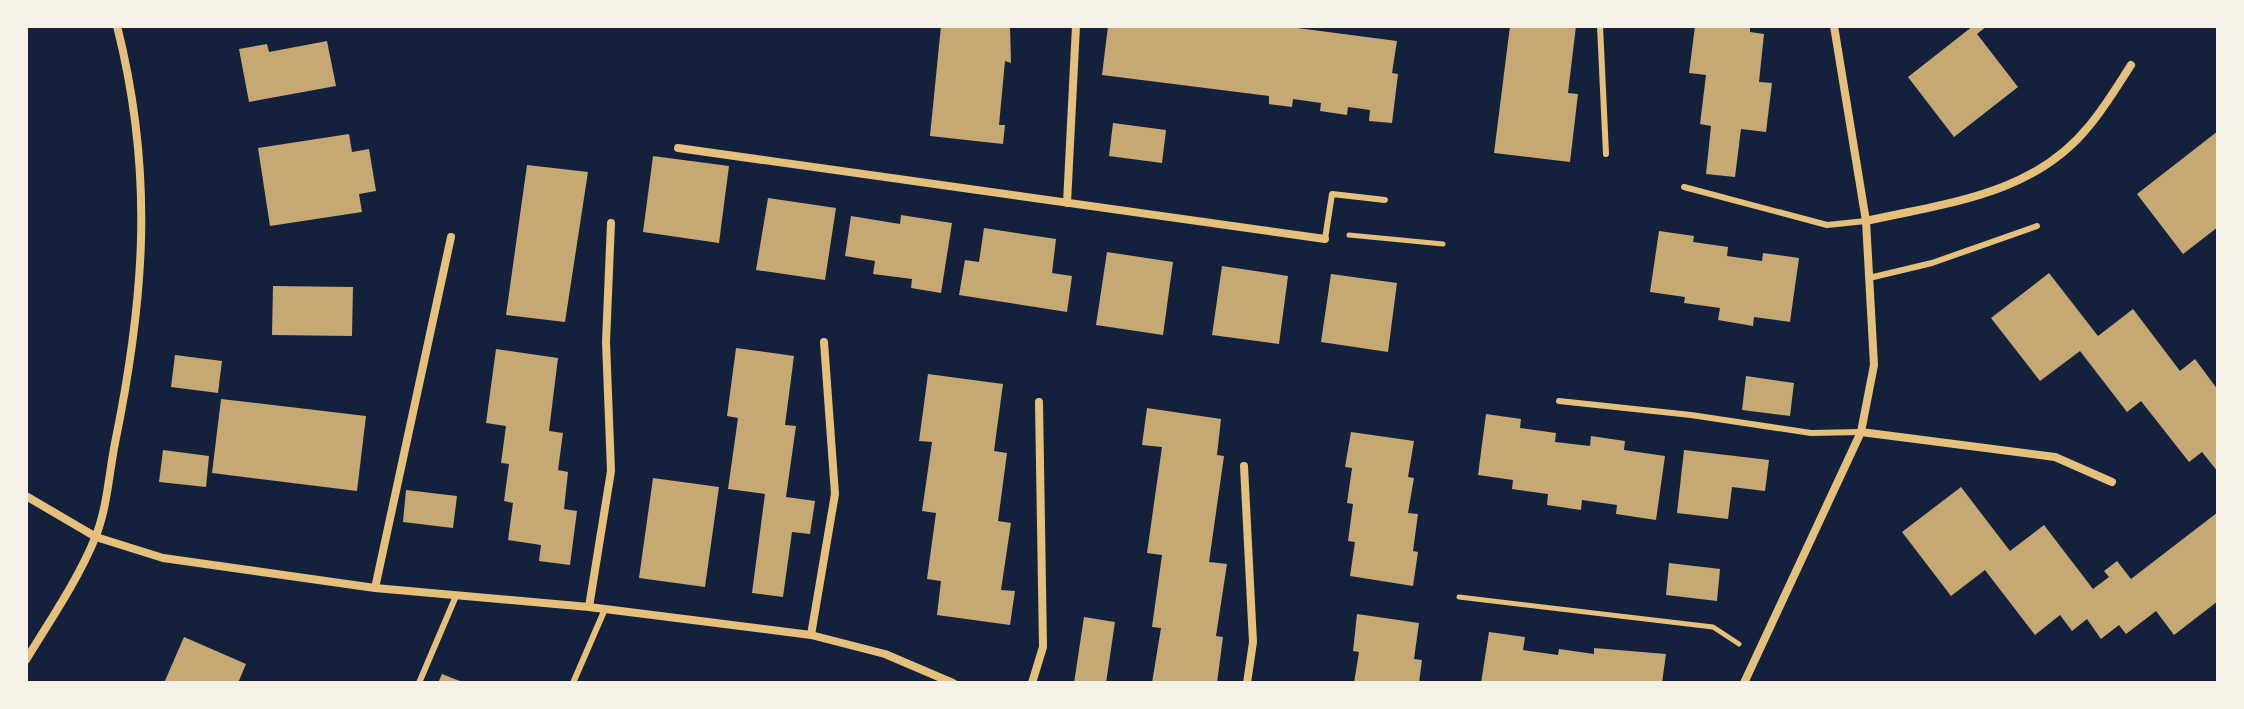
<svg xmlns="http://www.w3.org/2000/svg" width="2244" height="709" viewBox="0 0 2244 709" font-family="Figtree,sans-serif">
<rect width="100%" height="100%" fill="#14213d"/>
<path fill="#c6a872" d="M 941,26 L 1010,26 L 1011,63 L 1005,61 L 999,125 L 1005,125 L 1003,144 L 930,136 Z
M 1108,26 L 1282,26 L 1397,41 L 1392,73 L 1398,74 L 1392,123 L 1369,121 L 1370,110 L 1348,107 L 1347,115 L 1320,111 L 1321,103 L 1293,99 L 1292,107 L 1269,104 L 1269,96 L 1102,75 Z
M 1510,26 L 1576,26 L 1568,93 L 1578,94 L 1570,162 L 1494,153 Z
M 1695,26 L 1750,26 L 1750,32 L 1764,34 L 1759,82 L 1772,83 L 1766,132 L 1741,129 L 1735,177 L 1706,174 L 1711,126 L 1700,124 L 1706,75 L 1689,73 Z
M 1973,26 L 1987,26 L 1977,34 L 2018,87 L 1954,137 L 1908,77 Z
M 327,41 L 336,86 L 249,102 L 239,49 L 267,44 L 269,52 Z
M 1113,123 L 1166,130 L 1162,163 L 1109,156 Z
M 2218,131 L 2218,227 L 2183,254 L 2137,194 Z
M 349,134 L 352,152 L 369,149 L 376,191 L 359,194 L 362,212 L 270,226 L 258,148 Z
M 653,156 L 729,166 L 719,243 L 643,232 Z
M 527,165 L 588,172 L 565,322 L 506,315 Z
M 768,198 L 836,208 L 825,280 L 756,270 Z
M 901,215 L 952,223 L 941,293 L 911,288 L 912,279 L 873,274 L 875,261 L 845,256 L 851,216 L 900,224 Z
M 984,228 L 1056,239 L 1052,273 L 1072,276 L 1067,312 L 959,295 L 965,260 L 979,262 Z
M 1659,231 L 1694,236 L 1693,242 L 1728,247 L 1727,256 L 1762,261 L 1763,253 L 1799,258 L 1790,322 L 1754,317 L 1753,326 L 1718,320 L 1720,308 L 1684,303 L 1685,297 L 1650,292 Z
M 1107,252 L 1173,262 L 1163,335 L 1096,325 Z
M 1222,266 L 1288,276 L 1279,344 L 1212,335 Z
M 2049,273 L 2098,336 L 2133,309 L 2180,371 L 2195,359 L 2218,390 L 2218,472 L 2202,452 L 2189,462 L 2141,401 L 2127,412 L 2080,351 L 2040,381 L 1991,318 Z
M 1331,274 L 1397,283 L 1388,352 L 1321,342 Z
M 273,286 L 353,287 L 352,336 L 272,335 Z
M 736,348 L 794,356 L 785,425 L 796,426 L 786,497 L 815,501 L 810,534 L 792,532 L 783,597 L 752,593 L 765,494 L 728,489 L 738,418 L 727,416 Z
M 496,349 L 558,358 L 549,431 L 563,433 L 558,470 L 568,472 L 564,509 L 577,511 L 570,565 L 539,561 L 541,545 L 508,540 L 513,503 L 504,501 L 509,464 L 501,463 L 506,426 L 486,423 Z
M 175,355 L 222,361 L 218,393 L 171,387 Z
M 928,374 L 1003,384 L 994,451 L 1007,453 L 998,521 L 1011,523 L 1001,590 L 1015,591 L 1010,625 L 937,615 L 941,581 L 927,579 L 936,513 L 922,511 L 932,442 L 919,441 Z
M 1746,376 L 1794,383 L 1790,416 L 1742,410 Z
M 221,399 L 366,416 L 357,491 L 212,473 Z
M 1147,408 L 1221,419 L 1217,455 L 1224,456 L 1209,562 L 1227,564 L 1216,636 L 1223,637 L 1217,683 L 1152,683 L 1161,628 L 1152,627 L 1162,555 L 1147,553 L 1162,447 L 1142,445 Z
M 1486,414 L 1521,419 L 1520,428 L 1556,433 L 1555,442 L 1590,446 L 1591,436 L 1625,441 L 1624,450 L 1665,456 L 1656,520 L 1616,514 L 1617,505 L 1582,500 L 1581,510 L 1547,505 L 1548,494 L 1512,489 L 1513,480 L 1478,475 Z
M 1351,432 L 1414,441 L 1408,477 L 1414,478 L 1408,513 L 1418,514 L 1413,551 L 1418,552 L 1413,586 L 1350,576 L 1355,542 L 1348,541 L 1353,504 L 1347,503 L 1352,468 L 1345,467 Z
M 163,450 L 209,456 L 206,487 L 159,482 Z
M 1684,450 L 1769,460 L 1765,491 L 1732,487 L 1728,519 L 1677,513 Z
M 653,478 L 719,487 L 705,587 L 639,578 Z
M 1961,487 L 2010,551 L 2044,525 L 2093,589 L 2109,577 L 2104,571 L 2117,561 L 2131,579 L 2218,512 L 2218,601 L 2174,635 L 2156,611 L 2126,634 L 2119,625 L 2101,639 L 2087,619 L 2072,631 L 2060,615 L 2035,635 L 1985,570 L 1951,596 L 1902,532 Z
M 406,490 L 457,496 L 453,528 L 403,522 Z
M 1669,563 L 1720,569 L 1717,601 L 1666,595 Z
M 1357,614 L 1419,623 L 1414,659 L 1422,660 L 1419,683 L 1354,683 L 1359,652 L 1353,651 Z
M 1084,617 L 1115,622 L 1106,683 L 1074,683 Z
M 1489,632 L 1525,637 L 1523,650 L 1558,655 L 1559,649 L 1594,654 L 1594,648 L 1666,654 L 1662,683 L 1481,683 Z
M 184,637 L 246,664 L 238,683 L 164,683 Z
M 442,674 L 465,683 L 438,683 Z"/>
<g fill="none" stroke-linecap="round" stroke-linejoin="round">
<path stroke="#e5c07b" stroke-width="5" d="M 1349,235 L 1443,244
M 1459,597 L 1713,627 L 1739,644"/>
<path stroke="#e5c07b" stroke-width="6" d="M 1600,26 L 1606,154
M 1684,187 L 1827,225 L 1866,221
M 1325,239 L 1332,194 L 1385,200
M 1869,278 L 1932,263 L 2037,226
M 1559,401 L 1691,415 L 1811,433 L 1861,432
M 419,683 L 456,596
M 573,683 L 605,609"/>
<path stroke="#e5c07b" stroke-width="8" d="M 678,148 L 1325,239
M 1067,203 L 1076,26
M 1866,221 C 1946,203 2034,195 2089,126 C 2105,107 2118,85 2131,65
M 1861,432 L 2055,457 L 2112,482
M 1244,466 L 1253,642 L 1247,683
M 26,496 L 96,537 L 163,558 L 375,588 L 589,607 L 811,635 L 885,654 L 953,683
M 375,588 L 451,237
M 589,607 L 611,471 L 606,342 L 611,223
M 811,635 L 835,494 L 824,342
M 26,660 C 49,622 78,580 95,538 C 107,510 109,473 115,443 C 145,297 154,172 117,26
M 1032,683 L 1043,647 L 1039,402
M 1744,683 L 1861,432 L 1874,365 L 1866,221 L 1834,26"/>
</g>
<rect width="2244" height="709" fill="none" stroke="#f6f1e7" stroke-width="56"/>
</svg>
